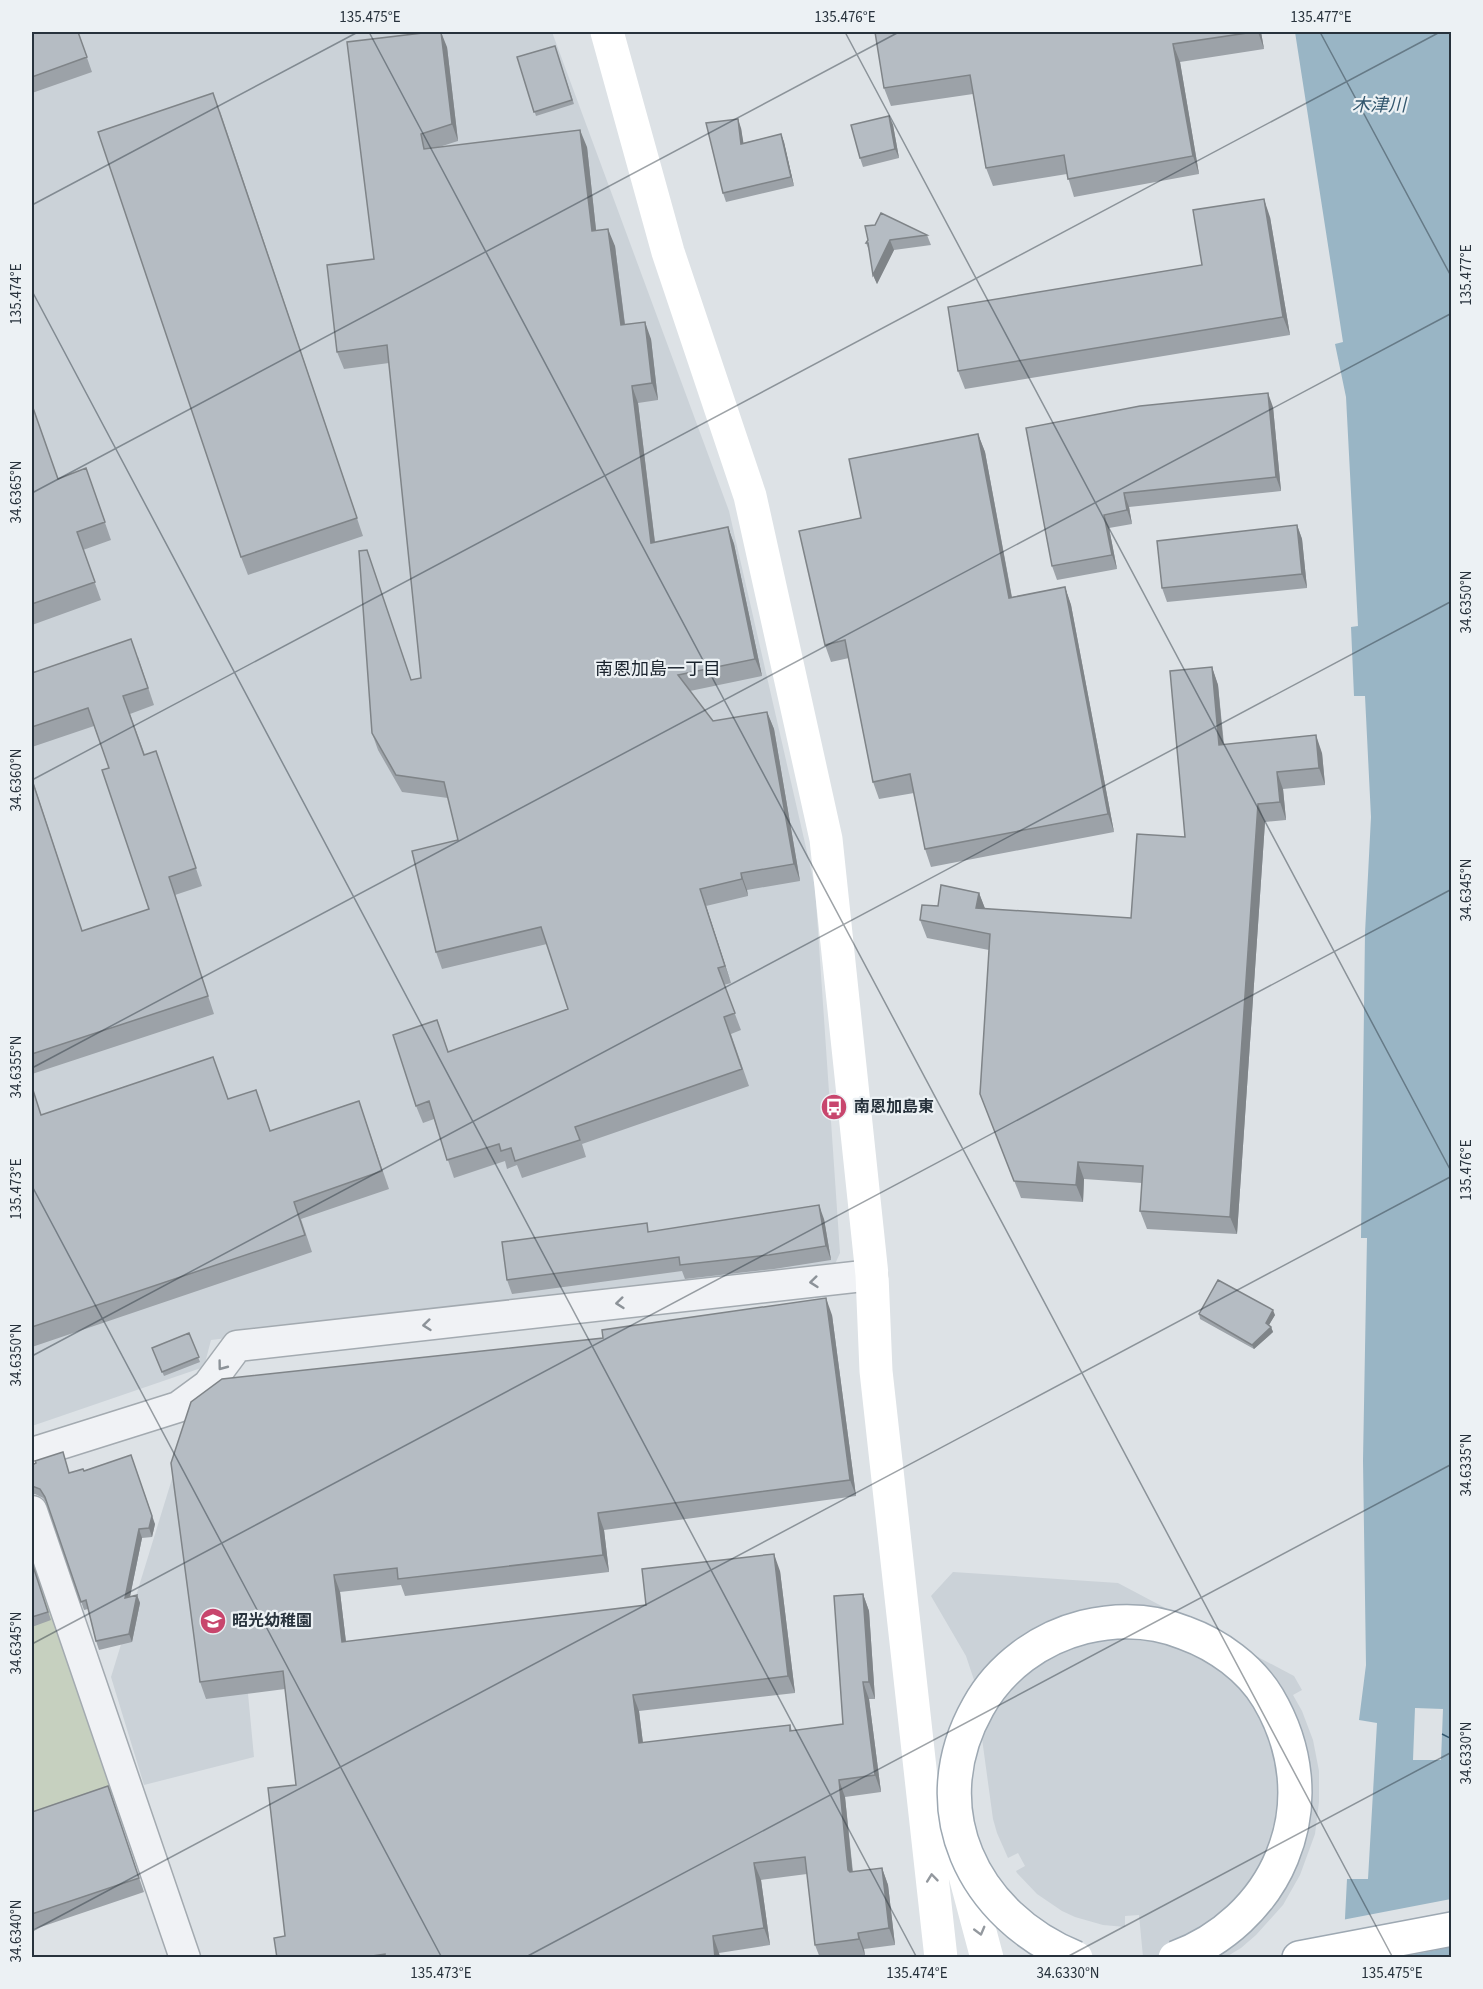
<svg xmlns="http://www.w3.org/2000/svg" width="1483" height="1989" viewBox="0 0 1483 1989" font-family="'Source Sans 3','Noto Sans JP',sans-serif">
<rect width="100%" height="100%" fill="#dde2e6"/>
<path fill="#cbd2d8" d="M 32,32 L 552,32 L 729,511 L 815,887 L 840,1253 L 835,1264 L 211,1340 L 204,1367 L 32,1426 Z
M 220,1397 L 254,1757 L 144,1785 L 111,1677 L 192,1414 Z
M 953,1572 L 1118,1583 L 1294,1676 L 1302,1690 L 1293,1695 L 1302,1711 L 1313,1740 L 1319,1771 L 1319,1802 L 1315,1834 L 1300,1875 L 1283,1905 L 1256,1935 L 1241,1948 L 1226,1957 L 1143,1957 L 1139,1915 L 1125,1916 L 1125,1927 L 1103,1925 L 1075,1917 L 1062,1911 L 1037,1894 L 1017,1873 L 1016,1871 L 1025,1866 L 1018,1853 L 1008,1858 L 997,1833 L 993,1819 L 974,1680 L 966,1656 L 931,1596 Z"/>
<path fill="#c6d0bf" d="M 32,1552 L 112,1792 L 32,1819 Z"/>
<path fill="#99b5c5" d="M 1295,32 L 1451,32 L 1451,1957 L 1343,1957 L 1347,1879 L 1368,1879 L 1377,1723 L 1359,1720 L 1366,1665 L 1363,1461 L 1367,1238 L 1361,1238 L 1365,933 L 1371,817 L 1365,696 L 1354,696 L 1351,627 L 1358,626 L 1346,397 L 1335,344 L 1343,342 Z"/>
<path fill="#dde2e6" d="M 1415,1708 L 1443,1709 L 1441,1760 L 1413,1760 Z
M 1451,1899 L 1451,1947 L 1396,1958 L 1340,1958 L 1342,1920 Z"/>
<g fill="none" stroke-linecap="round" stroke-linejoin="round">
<path stroke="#33576e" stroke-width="1.5" stroke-dasharray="8 6" stroke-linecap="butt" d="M 1442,1734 L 1452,1739"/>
<defs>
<path id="street" d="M 32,1453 L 178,1407 L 208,1385 L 237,1346 L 872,1275
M 32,1511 L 185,1958"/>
<path id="primary" d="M 1299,1958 L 1452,1929"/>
</defs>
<use href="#street" stroke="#a3aab0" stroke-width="33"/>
<use href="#primary" stroke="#9da8b2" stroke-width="36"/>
<use href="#street" stroke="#f0f2f5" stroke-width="30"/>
<path stroke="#fff" stroke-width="33" d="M 607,32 L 668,252 L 750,496 L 826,839 L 872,1275 L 876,1371 L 941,1958
M 959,1853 L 987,1958"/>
<use href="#primary" stroke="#fff" stroke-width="33"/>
<defs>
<path id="primary-bridge" d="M 1076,1958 C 972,1916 921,1808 978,1707 C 1000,1667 1040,1638 1084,1627 C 1118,1619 1153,1620 1185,1633 C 1218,1645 1250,1668 1268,1698 C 1297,1747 1304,1804 1282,1857 C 1263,1904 1222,1941 1175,1958"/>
</defs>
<use href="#primary-bridge" stroke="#9da8b2" stroke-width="36" stroke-linecap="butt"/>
<use href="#primary-bridge" stroke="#fff" stroke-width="33"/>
</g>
<path fill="#9ca2a8" d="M 32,32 L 78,32 L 92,72 L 32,93 Z
M 875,32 L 1261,32 L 1264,49 L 1180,62 L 1199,174 L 1074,197 L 1067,174 L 993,186 L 986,168 L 973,94 L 891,106 L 884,88 Z
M 555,46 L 574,104 L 536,116 L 517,57 Z
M 447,47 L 458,141 L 439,147 L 587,147 L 596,230 L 615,246 L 625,324 L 651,339 L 658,400 L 638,403 L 655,542 L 728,527 L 734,544 L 762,676 L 690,691 L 713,721 L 767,712 L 774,729 L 800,881 L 747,890 L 748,896 L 706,906 L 731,983 L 724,985 L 741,1030 L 731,1034 L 749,1086 L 582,1144 L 586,1157 L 522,1178 L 517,1165 L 507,1169 L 505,1161 L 454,1178 L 434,1119 L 423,1123 L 416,1106 L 448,1052 L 568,1009 L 547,944 L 442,969 L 436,952 L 458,840 L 448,798 L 402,792 L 378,750 L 372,733 L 412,680 L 421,678 L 389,363 L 344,369 L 337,352 L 374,259 Z
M 220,111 L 363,536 L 248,575 L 241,557 Z
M 889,116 L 893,125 L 899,158 L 863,167 L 860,158 Z
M 741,128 L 743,143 L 781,134 L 784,142 L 794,186 L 726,202 L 723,193 Z
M 1270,217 L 1290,335 L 965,389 L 958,371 L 1202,265 Z
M 927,235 L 931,245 L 894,250 L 877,284 L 873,275 L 870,253 L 866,243 Z
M 32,405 L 58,479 L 86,468 L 111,540 L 83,550 L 101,600 L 32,625 Z
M 1273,407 L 1281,491 L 1129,507 L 1132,524 L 1109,528 L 1117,569 L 1057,580 L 1052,566 L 1026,428 Z
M 978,434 L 985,452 L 1012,597 L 1065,587 L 1071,605 L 1114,832 L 931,867 L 925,849 L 914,793 L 879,799 L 873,782 L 849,658 L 831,662 L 825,645 L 861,518 Z
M 1297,525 L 1302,539 L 1307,588 L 1167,602 L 1162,588 Z
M 138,657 L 154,705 L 130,714 L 145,755 L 162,769 L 202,886 L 175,895 L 214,1014 L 32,1074 L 32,778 L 82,931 L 149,909 L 109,768 L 94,726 L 32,747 L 32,672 Z
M 1212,667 L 1218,685 L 1224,744 L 1322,753 L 1325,785 L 1283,789 L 1286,820 L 1265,822 L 1237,1234 L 1147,1229 L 1140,1211 L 1142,1183 L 1084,1179 L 1083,1202 L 1021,1198 L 980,1094 L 989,950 L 927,938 L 920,920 L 979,893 L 985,909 L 1131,918 L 1185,837 Z
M 32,1086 L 41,1115 L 229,1099 L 271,1131 L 359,1101 L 389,1189 L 301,1219 L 312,1252 L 32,1347 Z
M 824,1219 L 831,1260 L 774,1269 L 685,1279 L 682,1271 L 512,1294 L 507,1280 L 650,1232 Z
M 1199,1314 L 1275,1315 L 1269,1325 L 1271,1327 L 1273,1332 L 1254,1349 L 1200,1319 Z
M 832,1315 L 856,1496 L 604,1530 L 609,1572 L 405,1596 L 401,1585 L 340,1592 L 346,1642 L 646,1605 L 780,1571 L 795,1693 L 639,1711 L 643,1743 L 790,1725 L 792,1731 L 843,1724 L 863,1594 L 869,1611 L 875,1699 L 869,1699 L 881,1792 L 845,1797 L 853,1872 L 882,1868 L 888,1885 L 895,1945 L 864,1949 L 865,1956 L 855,1958 L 820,1958 L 815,1945 L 807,1874 L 761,1880 L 770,1945 L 719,1953 L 720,1958 L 277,1958 L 285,1936 L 296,1785 L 285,1689 L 206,1699 L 200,1682 L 171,1463 Z
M 189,1333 L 200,1362 L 164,1376 L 152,1348 Z
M 63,1452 L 69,1473 L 84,1471 L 155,1524 L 152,1537 L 142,1538 L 130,1597 L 137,1595 L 140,1603 L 132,1642 L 99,1650 L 96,1641 L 88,1609 L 84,1610 L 48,1505 L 43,1498 L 35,1494 L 32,1494 L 32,1465 Z
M 32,1563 L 51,1620 L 32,1627 Z
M 108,1786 L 144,1892 L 32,1930 L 32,1812 Z"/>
<path fill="#7f8488" d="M 441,32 L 447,47 L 458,141 L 452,124 Z
M 1258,32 L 1261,32 L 1264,49 Z
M 1173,44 L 1180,62 L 1199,174 L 1193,156 Z
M 889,116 L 893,125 L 899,158 L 895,149 Z
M 738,119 L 741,128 L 745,152 L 741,144 Z
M 580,130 L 587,147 L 598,248 L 592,231 Z
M 781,134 L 784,142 L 794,186 L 791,177 Z
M 1264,199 L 1270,217 L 1290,335 L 1283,317 Z
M 608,229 L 615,246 L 627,342 L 621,325 Z
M 890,240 L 894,250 L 877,284 L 873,275 Z
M 645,322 L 651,339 L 658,400 L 652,383 Z
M 632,386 L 638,403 L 657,560 L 651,543 Z
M 1268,393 L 1273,407 L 1281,491 L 1276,477 Z
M 978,434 L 985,452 L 1015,615 L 1009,598 Z
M 1124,493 L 1129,507 L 1132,524 L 1127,510 Z
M 1104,515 L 1109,528 L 1117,569 L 1112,555 Z
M 1297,525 L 1302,539 L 1307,588 L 1302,574 Z
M 728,527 L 734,544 L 762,676 L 755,659 Z
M 1065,587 L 1071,605 L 1114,832 L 1108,814 Z
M 1212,667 L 1218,685 L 1225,762 L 1219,745 Z
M 767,712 L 774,729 L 800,881 L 794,864 Z
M 1316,735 L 1322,753 L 1325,785 L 1319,768 Z
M 1277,772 L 1283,789 L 1286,820 L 1280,802 Z
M 1258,804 L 1265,822 L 1237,1234 L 1230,1217 Z
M 741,873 L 747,890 L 748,896 L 742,879 Z
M 700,889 L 706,906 L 731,983 L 725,966 Z
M 979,893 L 986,911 L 976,908 Z
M 1078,1162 L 1084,1179 L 1083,1202 L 1076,1185 Z
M 819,1205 L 824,1219 L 831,1260 L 826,1246 Z
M 826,1298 L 832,1315 L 856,1496 L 850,1480 Z
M 1273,1310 L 1275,1315 L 1267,1328 L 1266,1323 Z
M 1271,1327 L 1273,1332 L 1254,1349 L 1252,1345 Z
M 131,1455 L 155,1524 L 152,1537 L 149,1528 Z
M 598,1513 L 604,1530 L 609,1572 L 603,1555 Z
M 139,1529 L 142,1538 L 128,1606 L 125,1598 Z
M 774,1554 L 780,1571 L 795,1693 L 788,1676 Z
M 334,1575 L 340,1592 L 348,1659 L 342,1642 Z
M 863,1594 L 869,1611 L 875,1699 L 869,1682 Z
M 137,1595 L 140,1603 L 132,1642 L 129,1634 Z
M 863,1682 L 869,1699 L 881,1792 L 875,1775 Z
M 633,1695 L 639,1711 L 645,1760 L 639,1743 Z
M 839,1780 L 845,1797 L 854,1887 L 848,1870 Z
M 754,1863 L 761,1880 L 770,1945 L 764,1928 Z
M 882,1868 L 888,1885 L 895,1945 L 889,1928 Z
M 858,1933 L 864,1949 L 865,1956 L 859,1939 Z
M 713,1936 L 719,1953 L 720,1958 L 715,1958 Z"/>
<path fill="#b5bcc3" stroke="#7f8488" stroke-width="1.5" d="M 32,32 L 78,32 L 87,57 L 32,77 Z
M 431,32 L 441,32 L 452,124 L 421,134 L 424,149 L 580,130 L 592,231 L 608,229 L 621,325 L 645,322 L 652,383 L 632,386 L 651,543 L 728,527 L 755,659 L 678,675 L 713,721 L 767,712 L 794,864 L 741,873 L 742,879 L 700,889 L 725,966 L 718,968 L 735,1013 L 724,1017 L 742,1069 L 575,1127 L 580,1140 L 515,1161 L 511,1148 L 501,1151 L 499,1144 L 447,1160 L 429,1101 L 416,1106 L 393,1035 L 437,1020 L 448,1052 L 568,1009 L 541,927 L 436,952 L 412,851 L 458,840 L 444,782 L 396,775 L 372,733 L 359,551 L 367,550 L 411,680 L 421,678 L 387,345 L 337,352 L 327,265 L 374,259 L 347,42 Z
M 875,32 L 1254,32 L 1173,44 L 1193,156 L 1068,179 L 1064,155 L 986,168 L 970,75 L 884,88 Z
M 555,46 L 572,100 L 534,112 L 517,57 Z
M 213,93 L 357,518 L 241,557 L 98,132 Z
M 889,116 L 895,149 L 860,158 L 851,125 Z
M 738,119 L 741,144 L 781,134 L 791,177 L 723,193 L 706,123 Z
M 1264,199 L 1283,317 L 958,371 L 948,307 L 1202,265 L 1193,210 Z
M 881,213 L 927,235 L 890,240 L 873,275 L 868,243 L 866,243 L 868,240 L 865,226 L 875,225 Z
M 1268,393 L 1276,477 L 1124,493 L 1127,510 L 1104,515 L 1112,555 L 1052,566 L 1026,428 L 1140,406 Z
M 32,405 L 58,479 L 86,468 L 105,522 L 77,532 L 95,582 L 32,604 Z
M 978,434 L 1009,598 L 1065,587 L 1108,814 L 925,849 L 910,774 L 873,782 L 845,640 L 825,645 L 799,531 L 861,518 L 849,459 Z
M 1297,525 L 1302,574 L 1162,588 L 1157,541 Z
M 131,639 L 148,688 L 123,696 L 144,755 L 156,751 L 196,868 L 169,877 L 208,996 L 32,1054 L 32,780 L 82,931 L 149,909 L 102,770 L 109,768 L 88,708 L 32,727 L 32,673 Z
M 1212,667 L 1219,745 L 1316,735 L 1319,768 L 1277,772 L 1280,802 L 1258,804 L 1230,1217 L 1140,1211 L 1143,1166 L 1078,1162 L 1076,1185 L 1014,1181 L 980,1094 L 990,934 L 920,920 L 922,905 L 938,906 L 941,885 L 979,893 L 976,908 L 1131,918 L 1137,834 L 1185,837 L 1170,671 Z
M 213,1057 L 228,1099 L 256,1090 L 270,1131 L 359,1101 L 382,1171 L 294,1202 L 305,1235 L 32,1327 L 32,1087 L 41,1115 Z
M 819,1205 L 826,1246 L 769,1255 L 680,1265 L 679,1257 L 507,1280 L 502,1242 L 647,1223 L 648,1232 Z
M 1218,1280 L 1273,1310 L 1266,1323 L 1271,1327 L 1252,1345 L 1199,1314 Z
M 826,1298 L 850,1480 L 598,1513 L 603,1555 L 398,1579 L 397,1568 L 334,1575 L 342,1642 L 646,1605 L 642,1569 L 774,1554 L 788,1676 L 633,1695 L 639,1743 L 790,1725 L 790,1731 L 843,1724 L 834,1596 L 863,1594 L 869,1682 L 863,1682 L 875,1775 L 839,1780 L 848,1870 L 850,1872 L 882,1868 L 889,1928 L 858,1933 L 859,1939 L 815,1945 L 805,1857 L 754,1863 L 764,1928 L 713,1936 L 715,1958 L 385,1958 L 385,1954 L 358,1958 L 277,1958 L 274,1938 L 285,1936 L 268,1788 L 296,1785 L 283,1671 L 200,1682 L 171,1463 L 191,1402 L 222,1379 L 603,1338 L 602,1330 Z
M 189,1333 L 199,1357 L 162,1372 L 152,1348 Z
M 63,1452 L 69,1473 L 83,1469 L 84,1471 L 131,1455 L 152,1516 L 149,1528 L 139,1529 L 125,1598 L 137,1595 L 129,1634 L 96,1641 L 86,1600 L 81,1602 L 45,1497 L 40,1489 L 32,1486 L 32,1465 L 36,1463 L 35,1461 Z
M 32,1563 L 48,1612 L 32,1617 Z
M 108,1786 L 139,1878 L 32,1914 L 32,1812 Z"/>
<defs><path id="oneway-chevron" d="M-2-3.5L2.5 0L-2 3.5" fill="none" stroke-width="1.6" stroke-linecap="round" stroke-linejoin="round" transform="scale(1.5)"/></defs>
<g stroke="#8c9298">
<use href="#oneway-chevron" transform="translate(814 1282) rotate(174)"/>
<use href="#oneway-chevron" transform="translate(620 1303) rotate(174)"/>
<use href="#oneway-chevron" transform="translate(427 1325) rotate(174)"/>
<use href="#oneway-chevron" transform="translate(222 1366) rotate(127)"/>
</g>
<g stroke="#93989e">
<use href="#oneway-chevron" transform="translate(932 1878) rotate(-96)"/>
<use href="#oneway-chevron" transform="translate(980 1931) rotate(75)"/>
</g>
<path fill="none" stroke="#27323c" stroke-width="1.5" stroke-opacity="0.45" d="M 369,32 L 1393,1958M 845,32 L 1452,1173M 1320,32 L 1452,278M 32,205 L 358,32M 32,291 L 917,1958M 32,493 L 899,32M 32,780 L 1440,32M 32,1068 L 1452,313M 32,1186 L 442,1958M 32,1356 L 1452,601M 32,1644 L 1452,889M 32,1931 L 1452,1176M 524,1958 L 1452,1464M 1065,1958 L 1452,1752"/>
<defs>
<symbol id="bus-disc" viewBox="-11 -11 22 22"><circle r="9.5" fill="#c8466d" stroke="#ecf1f4"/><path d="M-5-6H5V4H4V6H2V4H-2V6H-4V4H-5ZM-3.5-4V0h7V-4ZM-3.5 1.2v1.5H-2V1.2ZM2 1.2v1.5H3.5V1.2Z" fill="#fff"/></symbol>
<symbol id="school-disc" viewBox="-11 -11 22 22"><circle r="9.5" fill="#c8466d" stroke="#ecf1f4"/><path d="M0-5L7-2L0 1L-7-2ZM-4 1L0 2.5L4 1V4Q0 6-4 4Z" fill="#fff"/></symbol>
</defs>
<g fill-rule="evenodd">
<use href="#bus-disc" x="819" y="1092" width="30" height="30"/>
<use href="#school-disc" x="198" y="1606" width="30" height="30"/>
</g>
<g text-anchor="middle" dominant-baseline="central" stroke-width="4.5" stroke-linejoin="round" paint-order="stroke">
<g font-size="16" font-weight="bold" fill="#27323c" stroke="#ecf1f4" text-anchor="start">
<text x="854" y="1107">南恩加島東</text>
<text x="232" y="1621">昭光幼稚園</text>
</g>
<g font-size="18" font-style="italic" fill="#33576e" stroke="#ecf1f4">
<text x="1379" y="105">木津川</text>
</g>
<g font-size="18" fill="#1a232d" stroke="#ecf1f4">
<text x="658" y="669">南恩加島一丁目</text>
</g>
</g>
<rect width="1483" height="1989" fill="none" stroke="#ecf1f4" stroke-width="66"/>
<rect x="33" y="33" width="1417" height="1923" fill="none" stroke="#27323c" stroke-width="2"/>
<g font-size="15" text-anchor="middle" fill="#27323c">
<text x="370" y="22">135.475°E</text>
<text x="845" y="22">135.476°E</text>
<text x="1321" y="22">135.477°E</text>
<text transform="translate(1466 275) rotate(-90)" y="5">135.477°E</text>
<text transform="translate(16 294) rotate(-90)" y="5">135.474°E</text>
<text transform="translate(16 492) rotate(-90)" y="5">34.6365°N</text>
<text transform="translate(1466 602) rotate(-90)" y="5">34.6350°N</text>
<text transform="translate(16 780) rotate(-90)" y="5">34.6360°N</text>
<text transform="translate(1466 890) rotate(-90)" y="5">34.6345°N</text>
<text transform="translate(16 1067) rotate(-90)" y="5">34.6355°N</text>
<text transform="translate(1466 1170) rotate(-90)" y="5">135.476°E</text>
<text transform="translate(16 1189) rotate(-90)" y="5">135.473°E</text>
<text transform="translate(16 1355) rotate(-90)" y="5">34.6350°N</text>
<text transform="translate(1466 1465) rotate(-90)" y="5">34.6335°N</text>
<text transform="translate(16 1643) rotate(-90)" y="5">34.6345°N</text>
<text transform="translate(1466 1753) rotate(-90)" y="5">34.6330°N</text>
<text transform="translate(16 1931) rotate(-90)" y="5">34.6340°N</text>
<text x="441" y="1978">135.473°E</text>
<text x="917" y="1978">135.474°E</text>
<text x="1068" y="1978">34.6330°N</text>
<text x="1392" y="1978">135.475°E</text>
</g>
</svg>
